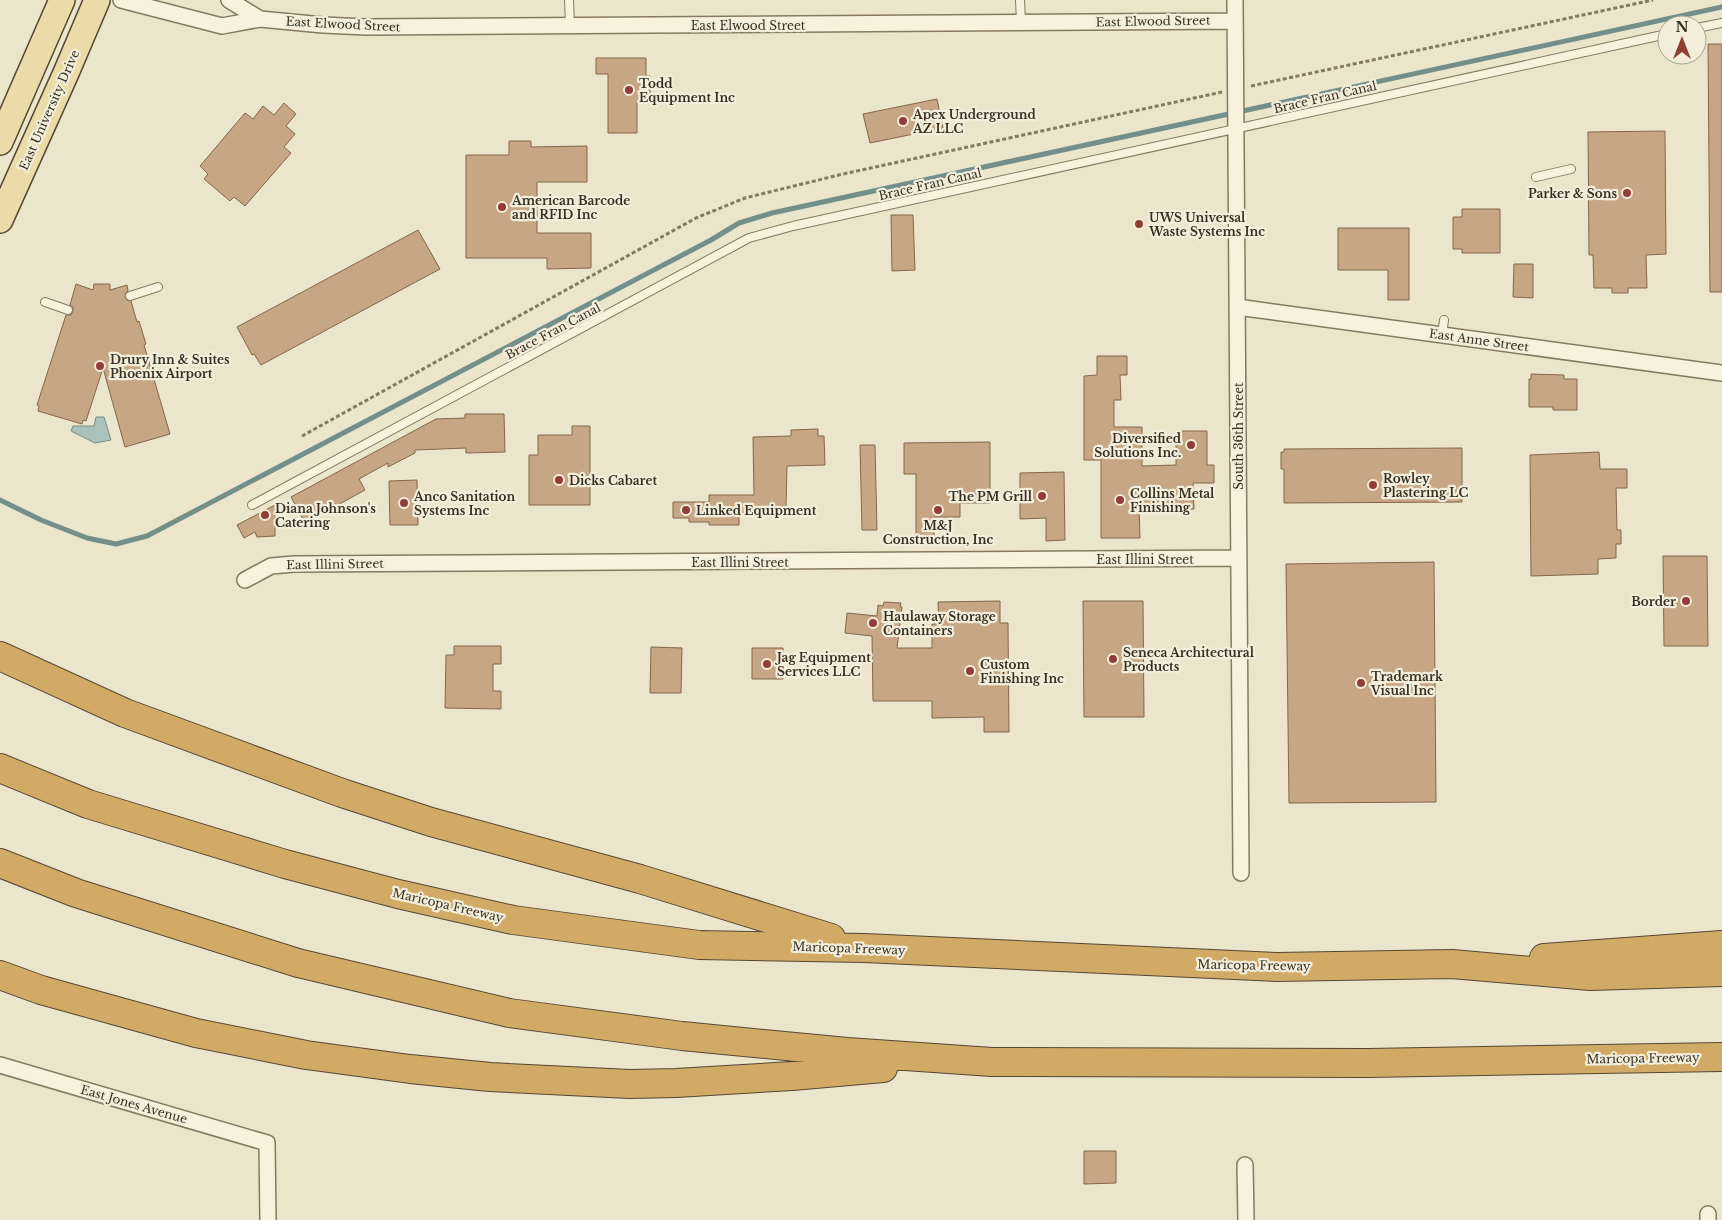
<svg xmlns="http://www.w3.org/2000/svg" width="1722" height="1220" viewBox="0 0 1722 1220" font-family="'Libre Baskerville',serif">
<rect width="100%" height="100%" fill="#ebe5cc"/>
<path fill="#abc1bc" stroke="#728f8a" d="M 96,417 L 104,417 L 111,440 L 95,443 L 71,431 L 73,426 L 94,426 Z"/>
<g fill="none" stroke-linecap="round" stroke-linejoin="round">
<path stroke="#728f8a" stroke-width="5" d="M 0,500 L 41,520 L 87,538 L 116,544 L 147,536 L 711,240 L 739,223 L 772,213 L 1722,7"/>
</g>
<path fill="#c6a685" stroke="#846649" d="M 1708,44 L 1722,44 L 1722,292 L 1710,292 Z
M 596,58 L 646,58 L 646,76 L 650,76 L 650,103 L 637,103 L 637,133 L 608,133 L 608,74 L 596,74 Z
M 937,99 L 943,128 L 870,143 L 863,114 Z
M 284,103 L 296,114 L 286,126 L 295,134 L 284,147 L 291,153 L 245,206 L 234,197 L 230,201 L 204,179 L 208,174 L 200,166 L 245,113 L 253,119 L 263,106 L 274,115 Z
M 1665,131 L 1666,254 L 1646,255 L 1647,288 L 1628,288 L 1628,293 L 1612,293 L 1612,288 L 1594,288 L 1593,255 L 1589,255 L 1588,132 Z
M 509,141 L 531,141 L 531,147 L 587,146 L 587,182 L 537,182 L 537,233 L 591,233 L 591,268 L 547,269 L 547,258 L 466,258 L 466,155 L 509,155 Z
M 1462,209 L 1500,209 L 1500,253 L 1462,253 L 1462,249 L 1453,249 L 1453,217 L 1462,217 Z
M 891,215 L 913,215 L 915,270 L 892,271 Z
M 1338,228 L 1409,228 L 1409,300 L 1388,300 L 1388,270 L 1338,270 Z
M 418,230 L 440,269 L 261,365 L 254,354 L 252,355 L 237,327 Z
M 1514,264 L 1533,264 L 1533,298 L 1513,297 Z
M 76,284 L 93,290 L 94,284 L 110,284 L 110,290 L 127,285 L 128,291 L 126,293 L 125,297 L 127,300 L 131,301 L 137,322 L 139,321 L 146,344 L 144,345 L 170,434 L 125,447 L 103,368 L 86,421 L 83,420 L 82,424 L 38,411 L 39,406 L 37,405 L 66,315 L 71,315 L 73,311 L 73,307 L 70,305 Z
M 1097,356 L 1127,356 L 1127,375 L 1120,375 L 1121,400 L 1114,400 L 1114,427 L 1142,427 L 1142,466 L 1176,465 L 1176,431 L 1207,431 L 1207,465 L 1214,465 L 1214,483 L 1193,483 L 1194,509 L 1139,509 L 1140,538 L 1101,538 L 1101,460 L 1084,460 L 1084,376 L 1097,375 Z
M 1531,374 L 1564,375 L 1564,379 L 1577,379 L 1577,410 L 1553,410 L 1553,407 L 1529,407 L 1529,379 L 1531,379 Z
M 465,414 L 504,414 L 505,452 L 466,453 L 466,448 L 415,450 L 415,453 L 388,467 L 388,463 L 359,479 L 365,490 L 305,523 L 291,497 L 436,419 L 465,418 Z
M 572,426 L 590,426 L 590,505 L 529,505 L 529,455 L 538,455 L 538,435 L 572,435 Z
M 818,429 L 818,436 L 824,436 L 825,465 L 787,466 L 786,506 L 776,507 L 776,512 L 739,513 L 739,525 L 709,525 L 709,522 L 689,522 L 689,518 L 673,518 L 673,502 L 709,502 L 709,495 L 754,495 L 753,437 L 791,436 L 791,430 Z
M 990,442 L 990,503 L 960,503 L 960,517 L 934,517 L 934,539 L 916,539 L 916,474 L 904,474 L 904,443 Z
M 860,445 L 875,445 L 877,530 L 862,530 Z
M 1462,448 L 1462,502 L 1284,503 L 1284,469 L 1281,469 L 1281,452 L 1284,452 L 1284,449 Z
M 1599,452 L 1600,469 L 1627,469 L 1627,488 L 1616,488 L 1617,530 L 1621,530 L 1621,544 L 1616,544 L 1616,558 L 1598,559 L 1598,574 L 1531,576 L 1530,455 Z
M 1064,472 L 1065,540 L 1046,541 L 1046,518 L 1020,519 L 1020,473 Z
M 417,480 L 418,525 L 390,525 L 389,481 Z
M 275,505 L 275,536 L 257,537 L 255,532 L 244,538 L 237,525 Z
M 1663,556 L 1707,556 L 1708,646 L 1664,646 Z
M 1434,562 L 1436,802 L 1289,803 L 1286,564 Z
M 1000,601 L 1000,623 L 1008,623 L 1009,732 L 984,732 L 984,717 L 932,718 L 932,701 L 873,701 L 872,636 L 845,633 L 847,613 L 877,616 L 878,605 L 883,606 L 884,602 L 901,603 L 900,607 L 902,607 L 897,648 L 932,648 L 932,624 L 939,624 L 938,602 Z
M 1083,601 L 1143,601 L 1144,717 L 1084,717 Z
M 454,646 L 501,646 L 501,664 L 493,664 L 493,691 L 501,691 L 501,709 L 445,708 L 446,655 L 454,655 Z
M 651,647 L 682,648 L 681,693 L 650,693 Z
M 752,648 L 783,648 L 783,679 L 752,679 Z
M 1084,1151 L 1116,1151 L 1116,1183 L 1084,1184 Z"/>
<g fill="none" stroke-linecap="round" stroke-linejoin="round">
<defs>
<path id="lane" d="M 569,0 L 570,26
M 1020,0 L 1021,22
M 1697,28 L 1722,23
M 1536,177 L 1571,169
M 130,296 L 158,287
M 45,302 L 68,310
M 1442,335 L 1444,320
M 252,505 L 749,238 L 793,226 L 1667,34"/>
<path id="street" d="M 121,0 L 222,26 L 260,19 L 323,25 L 366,27 L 1235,21
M 229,0 L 260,19
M 1235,0 L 1241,873
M 1237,307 L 1722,373
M 245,580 L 271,566 L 294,564 L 1239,558
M 0,1065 L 267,1143 L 268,1220
M 1245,1165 L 1246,1220
M 1708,1214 L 1708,1220"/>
<path id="primary" d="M 0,142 L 62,0
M 0,220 L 66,73 L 97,0"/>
<path id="highway" d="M 0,656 L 125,713 L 342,793 L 431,822 L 640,879 L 831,938
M 0,768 L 88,804 L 285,864 L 398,894 L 513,920 L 699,945 L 864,948 L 1277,967 L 1452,964 L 1590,976 L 1722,972
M 0,863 L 76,893 L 298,963 L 509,1013 L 682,1036 L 847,1052 L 992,1062 L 1368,1063 L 1722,1057
M 1544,958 L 1722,945
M 0,975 L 41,990 L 196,1033 L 306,1055 L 410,1069 L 490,1077 L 630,1084 L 676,1083 L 792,1076 L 883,1068"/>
</defs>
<use href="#lane" stroke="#877961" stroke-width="10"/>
<use href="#street" stroke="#877961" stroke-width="18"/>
<use href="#primary" stroke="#564734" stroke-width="28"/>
<use href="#highway" stroke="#564734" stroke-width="30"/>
<path stroke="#877961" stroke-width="3" stroke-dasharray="4 2.5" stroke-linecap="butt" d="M 1251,86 L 1653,0
M 302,436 L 696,218 L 745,198 L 843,174 L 1222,92"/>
<use href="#lane" stroke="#f7f1de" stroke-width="8"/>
<use href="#street" stroke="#f7f1de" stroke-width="15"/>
<use href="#primary" stroke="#eadba8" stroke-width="25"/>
<use href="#highway" stroke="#d1ab66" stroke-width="28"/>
</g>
<g fill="#913e36" stroke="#f3eedb" stroke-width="2">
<circle cx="629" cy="90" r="5"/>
<circle cx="903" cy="121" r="5"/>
<circle cx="1627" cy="193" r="5"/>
<circle cx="502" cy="207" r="5"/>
<circle cx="1139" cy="224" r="5"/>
<circle cx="100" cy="366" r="5"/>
<circle cx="1191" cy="445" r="5"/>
<circle cx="559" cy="480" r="5"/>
<circle cx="1373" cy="485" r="5"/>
<circle cx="1042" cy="496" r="5"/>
<circle cx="1120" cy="500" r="5"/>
<circle cx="404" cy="503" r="5"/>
<circle cx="686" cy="510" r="5"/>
<circle cx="938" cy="510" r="5"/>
<circle cx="265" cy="515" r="5"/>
<circle cx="1686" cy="601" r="5"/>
<circle cx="873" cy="623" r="5"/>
<circle cx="1113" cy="659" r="5"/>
<circle cx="767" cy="664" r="5"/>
<circle cx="970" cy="671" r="5"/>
<circle cx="1361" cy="683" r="5"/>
</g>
<g text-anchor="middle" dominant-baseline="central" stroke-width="4.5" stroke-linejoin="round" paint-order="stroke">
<g font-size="12" fill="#393023" stroke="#f3eedb">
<text transform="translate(1153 21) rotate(-1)">East Elwood Street</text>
<text transform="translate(343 24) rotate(3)">East Elwood Street</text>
<text x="748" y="25">East Elwood Street</text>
<text transform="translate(1325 97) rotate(-13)">Brace Fran Canal</text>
<text transform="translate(49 110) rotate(-66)">East University Drive</text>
<text transform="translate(930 184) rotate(-13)">Brace Fran Canal</text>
<text transform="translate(553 331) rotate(-28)">Brace Fran Canal</text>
<text transform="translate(1479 340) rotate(8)">East Anne Street</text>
<text transform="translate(1238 436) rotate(-90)">South 36th Street</text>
<text x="1145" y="559">East Illini Street</text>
<text x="740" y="562">East Illini Street</text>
<text transform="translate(335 564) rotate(-1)">East Illini Street</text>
<text transform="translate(448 905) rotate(13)">Maricopa Freeway</text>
<text transform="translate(849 948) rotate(2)">Maricopa Freeway</text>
<text transform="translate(1254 965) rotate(1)">Maricopa Freeway</text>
<text transform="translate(1643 1058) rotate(-1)">Maricopa Freeway</text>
<text transform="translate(134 1104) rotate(16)">East Jones Avenue</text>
</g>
<g font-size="12" font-weight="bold" fill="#393023" stroke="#f3eedb" text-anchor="start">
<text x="639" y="83">Todd<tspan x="639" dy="14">Equipment Inc</tspan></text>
<text x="913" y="114">Apex Underground<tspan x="913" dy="14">AZ LLC</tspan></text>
<text x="1617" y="193" text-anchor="end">Parker &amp; Sons</text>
<text x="512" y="200">American Barcode<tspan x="512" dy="14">and RFID Inc</tspan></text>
<text x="1149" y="217">UWS Universal<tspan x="1149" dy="14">Waste Systems Inc</tspan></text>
<text x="110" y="359">Drury Inn &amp; Suites<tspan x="110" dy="14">Phoenix Airport</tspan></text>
<text x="1181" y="438" text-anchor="end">Diversified<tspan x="1181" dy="14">Solutions Inc.</tspan></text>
<text x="1383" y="478">Rowley<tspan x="1383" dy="14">Plastering LC</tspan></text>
<text x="569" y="480">Dicks Cabaret</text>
<text x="1130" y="493">Collins Metal<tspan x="1130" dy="14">Finishing</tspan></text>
<text x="414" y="496">Anco Sanitation<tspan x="414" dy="14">Systems Inc</tspan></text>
<text x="1032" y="496" text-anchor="end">The PM Grill</text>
<text x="275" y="508">Diana Johnson's<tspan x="275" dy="14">Catering</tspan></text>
<text x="696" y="510">Linked Equipment</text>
<text x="938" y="525" text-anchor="middle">M&amp;J<tspan x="938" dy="14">Construction, Inc</tspan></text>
<text x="1676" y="601" text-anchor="end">Border</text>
<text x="883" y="616">Haulaway Storage<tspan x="883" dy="14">Containers</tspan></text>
<text x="1123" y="652">Seneca Architectural<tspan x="1123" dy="14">Products</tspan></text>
<text x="777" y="657">Jag Equipment<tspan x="777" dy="14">Services LLC</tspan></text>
<text x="980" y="664">Custom<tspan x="980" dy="14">Finishing Inc</tspan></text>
<text x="1371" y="676">Trademark<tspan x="1371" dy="14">Visual Inc</tspan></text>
</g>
</g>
<g transform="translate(1682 40)"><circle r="24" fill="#f3eedb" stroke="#a9a291"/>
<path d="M0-4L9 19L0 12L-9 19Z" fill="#913e36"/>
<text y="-8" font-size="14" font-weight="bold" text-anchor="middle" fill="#393023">N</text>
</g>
</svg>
